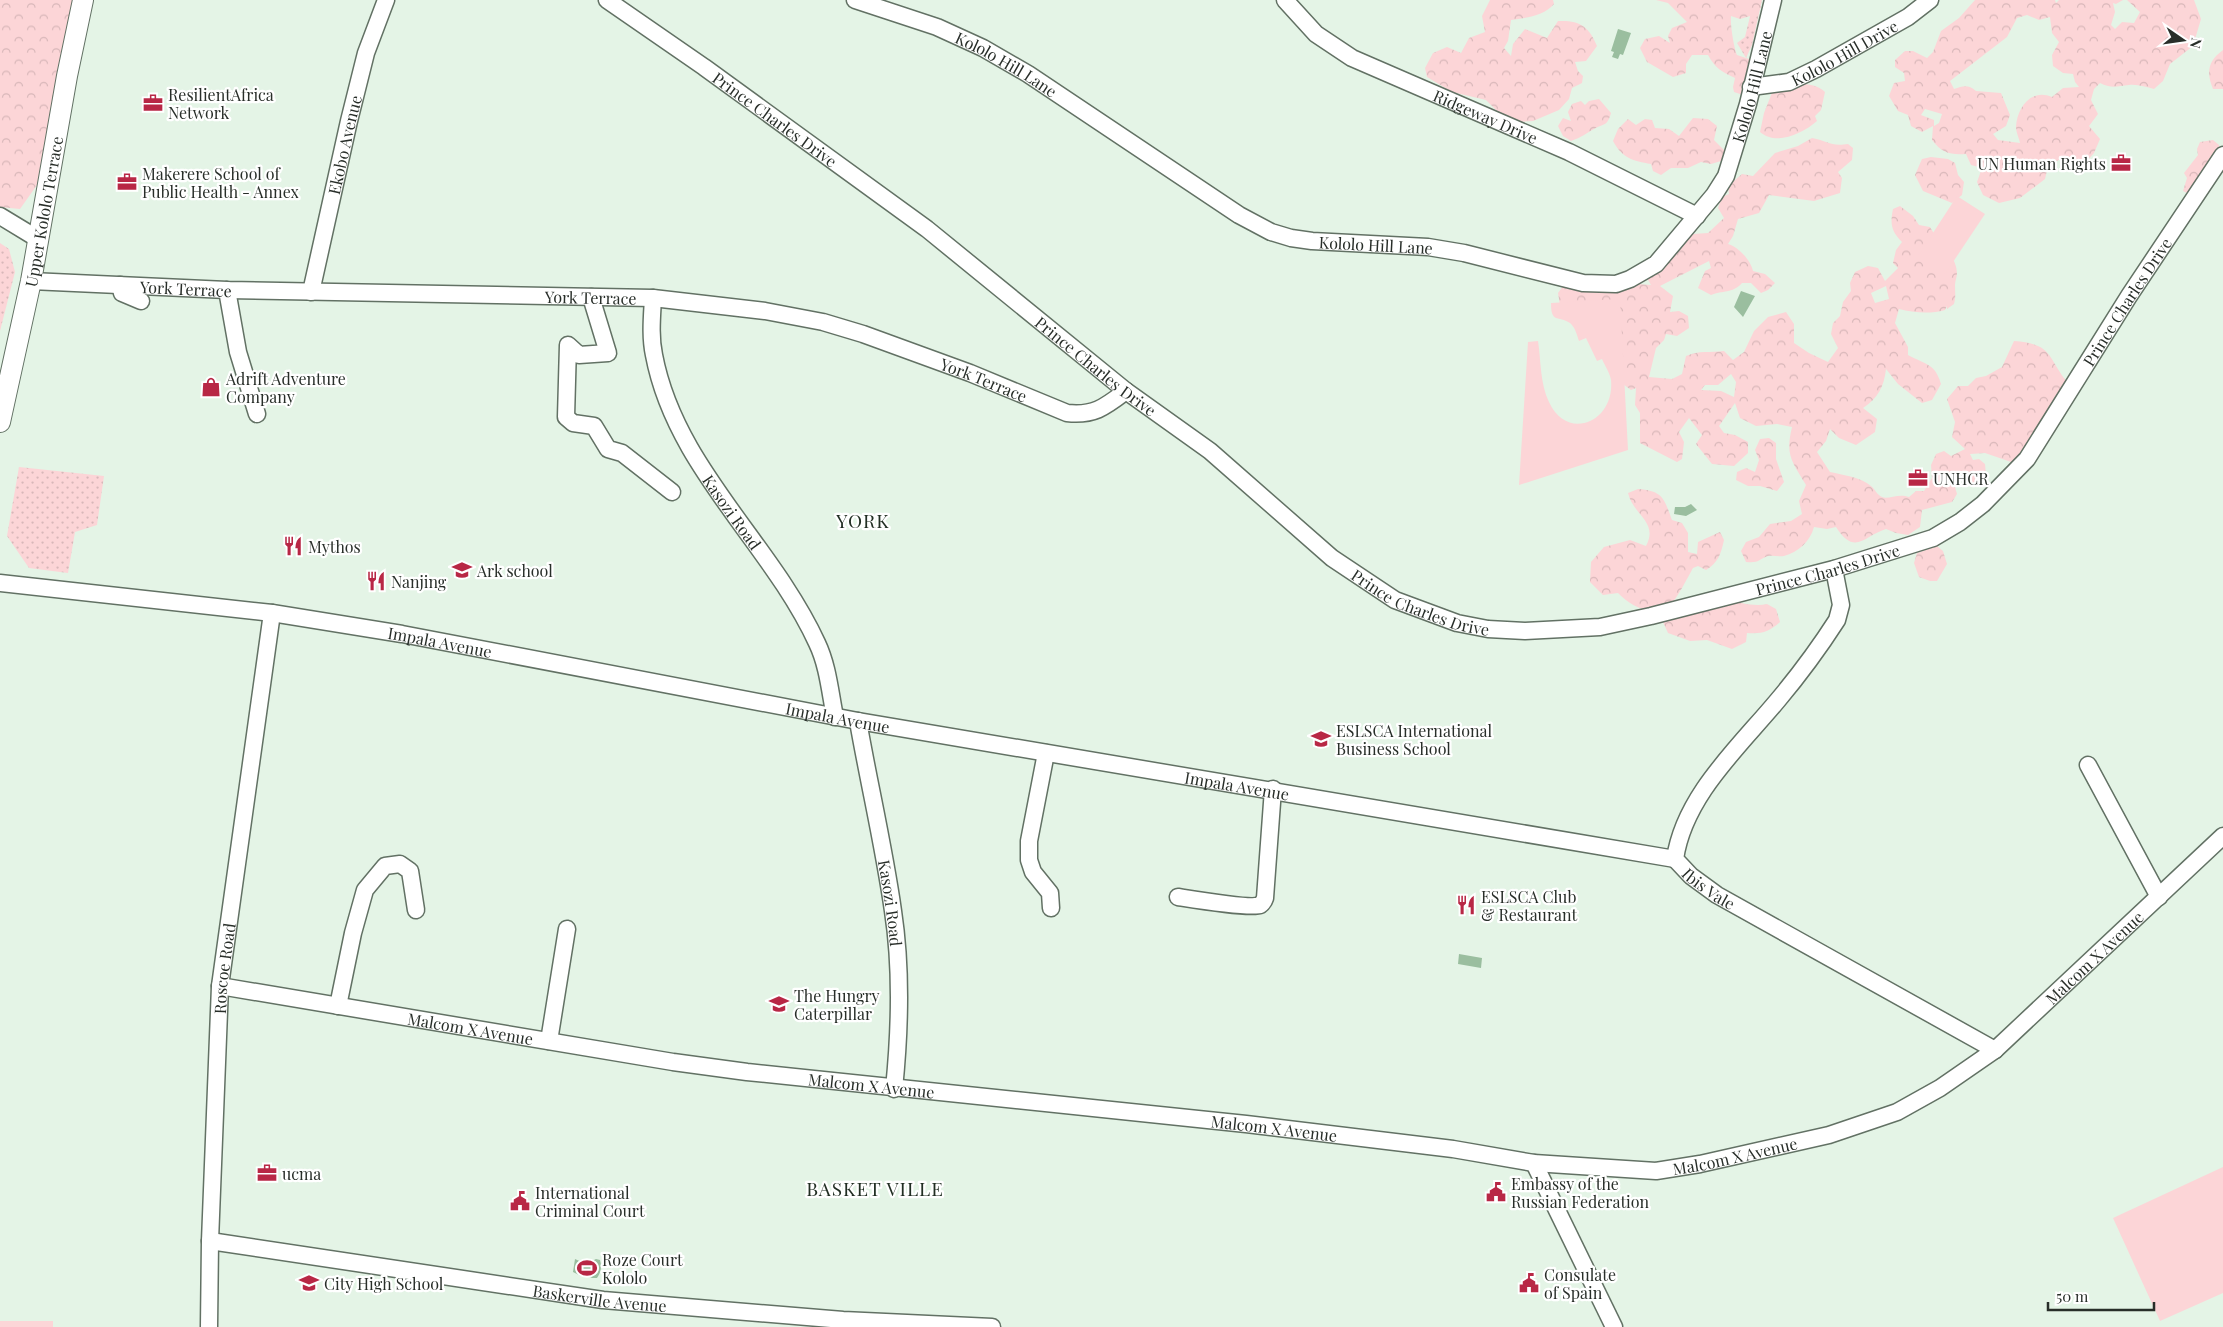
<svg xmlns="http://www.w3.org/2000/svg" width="2223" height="1327" viewBox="0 0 2223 1327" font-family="'Playfair Display',serif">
<defs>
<pattern id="grass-dots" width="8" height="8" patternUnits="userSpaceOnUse" patternTransform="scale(1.25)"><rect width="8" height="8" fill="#fcd5d7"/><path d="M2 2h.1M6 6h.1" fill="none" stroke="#d8b7b9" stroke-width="1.8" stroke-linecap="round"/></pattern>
<pattern id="forest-crowns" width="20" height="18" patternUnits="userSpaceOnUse" patternTransform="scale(1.25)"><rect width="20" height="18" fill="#fcd5d7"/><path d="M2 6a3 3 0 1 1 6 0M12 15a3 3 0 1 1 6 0" fill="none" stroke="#d8b7b9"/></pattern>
</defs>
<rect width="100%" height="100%" fill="#e4f4e6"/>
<path fill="url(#grass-dots)" d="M 1754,0 L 1762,0 L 1752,45 L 1746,58 L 1737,43 L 1745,37 Z
M 0,243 L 9,249 L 15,272 L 0,331 Z
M 19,467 L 104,476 L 97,525 L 75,532 L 68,573 L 29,568 L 7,536 Z"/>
<path fill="url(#forest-crowns)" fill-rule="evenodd" d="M 0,0 L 75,0 L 37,185 L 20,209 L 0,207 Z
M 1490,0 L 1553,0 L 1554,4 C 1544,16 1526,18 1511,20 L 1508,41 L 1504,48 L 1511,56 L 1513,44 L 1525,29 L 1547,38 L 1558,21 C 1579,20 1589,26 1597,46 L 1586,61 L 1575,62 L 1578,71 L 1583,76 L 1582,83 L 1572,88 L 1569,99 L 1559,110 L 1533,121 L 1517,122 L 1502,116 L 1486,100 L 1452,92 L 1427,77 L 1425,68 L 1433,53 L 1447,47 L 1461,53 L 1469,38 L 1485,32 L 1482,16 Z
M 1656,0 L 1757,0 L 1761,7 L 1757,14 L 1740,19 L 1731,16 C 1730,24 1734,48 1737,55 L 1749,59 L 1752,65 L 1745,88 L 1741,90 L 1747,91 L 1743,95 L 1734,92 L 1733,87 L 1735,78 C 1722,72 1715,68 1708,55 L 1692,55 L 1686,64 L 1686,73 L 1673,77 L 1647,62 L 1640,48 L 1645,39 L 1659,36 L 1670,43 L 1668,36 L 1672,28 L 1687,22 L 1668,3 Z
M 1975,0 L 2055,0 L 2056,3 L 2059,0 L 2123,0 L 2116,4 L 2113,3 L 2115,12 L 2111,25 L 2115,29 L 2122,22 L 2134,23 L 2140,12 L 2127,0 L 2194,0 L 2201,19 L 2193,46 L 2170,64 L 2163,81 L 2154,89 C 2146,87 2137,84 2129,85 C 2118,86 2111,89 2100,83 L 2094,89 L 2091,100 L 2098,114 L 2089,126 L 2100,139 L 2094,153 L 2086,162 L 2066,156 L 2048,166 L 2045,179 L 2020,198 L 1999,203 L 1983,195 L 1977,182 L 1982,168 L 1971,165 L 1966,154 C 1950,155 1942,153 1932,140 L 1933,126 L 1922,132 L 1911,126 L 1908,115 L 1898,111 L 1889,96 L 1894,83 L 1905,81 L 1904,73 L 1895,67 L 1895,60 L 1905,51 L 1913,51 L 1927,58 L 1933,52 L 1941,31 L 1959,18 ZM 2027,15 L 2039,20 L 2050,17 L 2052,33 L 2059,42 L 2052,55 L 2053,66 L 2063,73 L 2073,74 L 2075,82 L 2079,87 L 2063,88 L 2052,97 C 2031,88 2017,108 2016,127 C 2016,132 2019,138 2020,143 L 1998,140 L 1993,134 L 2006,126 L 2010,115 L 2001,93 L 1976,91 C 1968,84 1963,86 1954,89 L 1950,81 L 2007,37 L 2017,18 ZM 1925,109 L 1942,114 L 1939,123 L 1934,126 L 1934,120 L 1921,115 Z
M 2223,50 L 2223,89 L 2213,89 C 2206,72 2208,61 2223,50 Z
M 1775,85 C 1790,85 1813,80 1825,92 L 1821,110 L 1815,116 L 1817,121 C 1802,134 1776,146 1760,132 L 1764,113 Z
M 1599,99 L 1611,113 C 1607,127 1604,123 1594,129 C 1585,134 1582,137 1571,141 L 1563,136 L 1558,126 L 1563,118 L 1571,121 L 1568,112 L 1572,104 L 1581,101 L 1585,105 L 1589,101 Z
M 1693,118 L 1708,119 L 1717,126 L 1714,140 L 1725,151 L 1721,161 L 1711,164 L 1701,162 L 1688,168 L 1671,168 L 1661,175 L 1653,171 L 1651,164 C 1633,161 1622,158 1613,141 L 1618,129 L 1628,119 L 1636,125 L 1645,119 L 1652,120 L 1655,128 L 1669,129 L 1679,136 Z
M 1812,138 C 1828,141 1831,147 1848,144 L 1853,148 L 1852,160 L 1838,172 L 1842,178 L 1840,193 L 1814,201 L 1769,195 L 1759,213 L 1738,219 L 1733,236 L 1728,244 C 1739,247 1751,261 1753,271 L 1765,274 L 1775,283 L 1768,290 L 1761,293 L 1751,283 L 1742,283 C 1732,294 1723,290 1711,295 L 1698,288 L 1705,271 L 1711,268 L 1709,261 L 1660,286 L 1673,296 L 1670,312 L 1679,311 L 1688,316 L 1689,328 L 1677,336 L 1666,334 L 1664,340 L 1656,348 L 1649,377 L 1672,379 L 1682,374 L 1686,356 C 1699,350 1710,353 1724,351 L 1733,360 L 1744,352 L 1754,331 L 1768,317 L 1786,312 L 1794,324 L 1794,343 L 1809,353 L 1828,362 L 1838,348 L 1831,334 L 1833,323 L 1840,316 L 1843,302 L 1851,291 L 1850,283 L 1855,272 L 1868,266 L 1878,268 L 1885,281 L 1898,268 L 1893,263 L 1896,250 L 1902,242 C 1891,231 1890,224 1893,209 L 1900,206 L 1913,216 L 1919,225 L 1930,227 C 1939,243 1956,254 1957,273 C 1957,277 1955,281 1955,285 C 1955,292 1956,297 1954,304 L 1947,309 L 1947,306 L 1945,310 C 1931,314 1914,313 1899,309 L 1895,323 L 1908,347 L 1908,355 C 1926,365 1935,363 1941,384 L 1932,400 L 1922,403 L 1898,384 L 1886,369 C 1884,387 1878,398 1863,408 L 1877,419 L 1875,432 L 1856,445 L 1839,438 L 1830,429 L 1826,441 L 1817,452 L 1830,472 C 1843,475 1861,477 1871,486 C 1875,489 1877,495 1882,497 C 1888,500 1898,493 1909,497 L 1916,491 L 1924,491 L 1932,478 L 1931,465 L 1936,454 L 1944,451 L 1951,456 L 1965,449 L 1952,437 L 1955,422 L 1947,399 L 1958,386 L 1968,386 L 1976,378 L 1986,376 L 2002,367 L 2014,341 C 2053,344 2047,357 2067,382 C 2055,403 2061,402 2058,424 C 2056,440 2027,455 2014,463 L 1985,453 L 1970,454 L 1973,460 L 1979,459 L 1985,464 L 1986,475 L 1980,482 L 1970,483 L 1964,473 L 1953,480 L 1957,494 L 1952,502 L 1922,510 L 1920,527 L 1908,535 L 1896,533 L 1886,529 C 1865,535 1855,557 1836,527 L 1827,529 L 1814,527 C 1810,542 1798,552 1784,556 C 1779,557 1773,555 1768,556 C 1757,560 1760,563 1746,562 L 1741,551 L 1746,542 L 1759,537 L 1770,524 L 1791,521 L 1802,514 L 1799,501 L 1806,485 C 1792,461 1785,456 1792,427 L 1777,424 L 1756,426 L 1740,418 L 1735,403 L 1719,426 L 1724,433 L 1735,435 L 1748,442 L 1748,453 L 1734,466 L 1712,464 L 1696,444 L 1702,435 L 1689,418 L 1679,432 L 1684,442 L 1682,459 L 1677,462 L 1640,443 L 1640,413 L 1635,405 L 1636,388 L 1631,390 L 1619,381 L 1617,356 L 1561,311 L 1558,293 L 1571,275 L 1619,277 L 1638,284 L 1651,285 L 1647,278 L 1668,259 L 1676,254 L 1681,243 L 1693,234 L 1708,233 L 1724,218 L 1718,208 L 1722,197 L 1729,194 L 1728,186 L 1742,174 L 1753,176 L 1775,153 L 1798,146 ZM 1886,286 L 1889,299 L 1875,303 L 1871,293 ZM 1731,374 L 1736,382 L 1734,397 L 1721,391 L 1701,390 L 1705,385 L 1718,385 Z
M 2213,140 L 2219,145 L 2221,152 L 2189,194 L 2183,191 L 2187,178 L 2184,173 L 2198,155 L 2197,149 L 2200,142 Z
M 1931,157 L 1948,159 L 1955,163 L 1958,175 L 1964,182 L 1962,195 L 1952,203 L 1923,191 L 1915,175 L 1922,159 Z
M 1769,438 L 1776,443 L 1776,459 L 1784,482 L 1777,491 L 1760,486 L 1748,486 L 1736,480 L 1737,472 L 1746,468 L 1755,472 L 1759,460 L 1755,450 L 1760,439 Z
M 1638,489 C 1663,491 1664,498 1672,520 L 1682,523 L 1688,533 L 1688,552 L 1697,554 L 1698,542 L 1720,532 L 1724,540 C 1721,554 1718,563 1706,570 L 1698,566 L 1693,568 C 1688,577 1677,599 1670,605 C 1653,618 1630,606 1618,593 L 1603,595 L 1590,582 L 1591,562 L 1604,547 L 1630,540 L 1646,546 C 1659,522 1633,515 1628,493 Z
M 1937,546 L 1943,551 L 1947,564 L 1937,581 L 1930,581 L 1919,577 L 1914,563 L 1917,553 Z
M 1727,601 C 1740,602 1754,607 1767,604 L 1776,609 L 1780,622 C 1769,632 1762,634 1747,633 L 1746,642 L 1732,649 L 1707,640 L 1690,641 L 1668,633 L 1663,622 L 1675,603 Z"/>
<path fill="#fcd5d7" d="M 1957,196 L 1985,214 L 1945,274 L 1918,256 Z
M 1620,299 L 1628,450 L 1519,485 L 1528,342 L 1538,341 C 1541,360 1540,384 1549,402 C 1567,442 1615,422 1611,380 C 1610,373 1605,366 1602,359 L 1597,361 L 1586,338 L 1579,341 C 1577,335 1575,327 1570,323 C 1558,315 1551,324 1551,303 Z
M 2223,1167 L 2223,1293 L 2160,1321 L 2113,1218 Z
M 0,1321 L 53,1321 L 53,1327 L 0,1327 Z"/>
<path fill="#9abe9f" d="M 1618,29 L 1631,33 L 1623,55 L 1620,54 L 1618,59 L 1612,57 L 1614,52 L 1611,51 Z
M 1741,291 L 1755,296 L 1743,317 L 1734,307 Z
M 1691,504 L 1697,510 L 1686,516 L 1674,514 L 1675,507 L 1685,507 Z
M 1459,954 L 1482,958 L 1481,968 L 1458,964 Z
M 575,1259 L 586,1264 L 596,1259 L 600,1260 C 602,1267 601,1272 597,1278 L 592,1278 L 584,1274 L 581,1276 L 573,1272 Z"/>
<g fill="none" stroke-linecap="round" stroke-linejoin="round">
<defs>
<g id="minor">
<path id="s1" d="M 607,0 L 704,67 L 927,229 L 1126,391 L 1210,451 L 1332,558 L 1395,600 L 1457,623 L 1488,629 L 1525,631 L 1600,627 L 1651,616 L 1834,569 L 1933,538 L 1960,522 L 1983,504 L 2027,459 L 2129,296 L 2223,155"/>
<path id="s2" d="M 855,0 L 937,27 L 983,48 L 1028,74 L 1239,215 L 1271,232 L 1291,238 L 1312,241 L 1428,247 L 1464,253 L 1583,283 L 1616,284 L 1630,279 L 1656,264 L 1714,195 L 1726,176 L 1748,104 L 1773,0"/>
<path id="s3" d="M 1285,0 L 1316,34 L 1352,58 L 1569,152 L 1697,216"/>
<path id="s4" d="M 1751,87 L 1789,82 L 1816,69 L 1908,17 L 1930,0"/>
<path d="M 0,216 L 38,239"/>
<path id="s5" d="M 31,281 L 227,290 L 653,298 L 765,311 L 823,322 L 863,334 L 970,373 L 1067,413 C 1094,416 1105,407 1126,391"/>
<path d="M 120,285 L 122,293 L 141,301"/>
<path d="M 227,290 L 238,352 L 257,414"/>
<path id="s6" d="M 311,292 L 349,121 L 366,53 L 386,0"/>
<path d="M 591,297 L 608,353 L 579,355 L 568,345 L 566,417 L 573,423 L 594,426 L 608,449 L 622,453 L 672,492"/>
<path id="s7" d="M 653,298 C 652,317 650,336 654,355 C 675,467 771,543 817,643 C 828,666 830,692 835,717"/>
<path id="s8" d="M 1834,569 L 1841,605 L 1837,620 C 1819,648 1799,675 1778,700 C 1739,747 1684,796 1675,859 L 1691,876 L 1717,895 L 1995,1050"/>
<path id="s9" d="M 0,583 L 272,613 L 402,634 L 858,721 L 1675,859"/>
<path id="s10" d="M 858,721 C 869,784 884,847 893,911 C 902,970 900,1030 894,1089"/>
<path d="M 1046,753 L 1029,841 L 1029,860 L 1033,872 L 1050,893 L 1051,908"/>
<path d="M 2088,765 L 2159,897"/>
<path d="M 1178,897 C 1191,899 1252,909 1260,905 C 1263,903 1264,901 1265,898 L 1273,789"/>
<path id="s11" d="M 220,986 L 673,1062 L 747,1072 L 1246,1124 L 1453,1149 L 1534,1163 L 1656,1171 L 1700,1164 L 1829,1135 L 1897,1112 L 1940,1088 L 1995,1050 L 2223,836"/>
<path d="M 338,1006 L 353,933 L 365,890 L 385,866 L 400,864 L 410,871 L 416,910"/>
<path d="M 549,1041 L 567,929"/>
<path d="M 1534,1163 L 1614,1327"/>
<path id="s12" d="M 210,1241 L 603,1300 L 843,1320 L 992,1327"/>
<path id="s13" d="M 209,1327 L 210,1241 L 220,986 L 272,613"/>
</g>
<g id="major">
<path id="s14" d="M 0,422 L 31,281 L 67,76 L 83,0"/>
</g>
</defs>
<use href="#minor" stroke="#627164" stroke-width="19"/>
<use href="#major" stroke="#627164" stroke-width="22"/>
<use href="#minor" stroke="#fff" stroke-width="16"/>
<use href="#major" stroke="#fff" stroke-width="20"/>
</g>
<defs>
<symbol id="office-bare" viewBox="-9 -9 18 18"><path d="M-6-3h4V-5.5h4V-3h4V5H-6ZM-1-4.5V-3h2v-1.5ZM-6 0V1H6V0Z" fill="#b82745" stroke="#fff" stroke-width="2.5" paint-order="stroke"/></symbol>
<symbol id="shop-bare" viewBox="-9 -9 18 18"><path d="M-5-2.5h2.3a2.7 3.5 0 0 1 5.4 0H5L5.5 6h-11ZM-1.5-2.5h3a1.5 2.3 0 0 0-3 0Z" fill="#b82745" stroke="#fff" stroke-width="2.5" paint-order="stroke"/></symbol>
<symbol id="restaurant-bare" viewBox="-9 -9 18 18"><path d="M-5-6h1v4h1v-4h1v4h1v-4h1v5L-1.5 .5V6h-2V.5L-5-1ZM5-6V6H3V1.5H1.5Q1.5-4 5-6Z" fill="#b82745" stroke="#fff" stroke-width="2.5" paint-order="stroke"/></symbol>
<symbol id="school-bare" viewBox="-9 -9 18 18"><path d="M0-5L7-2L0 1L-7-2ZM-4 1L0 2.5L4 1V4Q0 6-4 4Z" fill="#b82745" stroke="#fff" stroke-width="2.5" paint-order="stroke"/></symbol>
<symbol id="university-bare" viewBox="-9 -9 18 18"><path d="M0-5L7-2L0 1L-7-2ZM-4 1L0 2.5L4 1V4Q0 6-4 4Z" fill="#b82745" stroke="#fff" stroke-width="2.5" paint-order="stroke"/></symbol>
<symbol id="civic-bare" viewBox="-9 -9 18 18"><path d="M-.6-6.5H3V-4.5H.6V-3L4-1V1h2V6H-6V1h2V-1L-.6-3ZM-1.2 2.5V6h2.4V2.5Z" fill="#b82745" stroke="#fff" stroke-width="2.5" paint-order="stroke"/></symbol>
<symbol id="stadium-bare" viewBox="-9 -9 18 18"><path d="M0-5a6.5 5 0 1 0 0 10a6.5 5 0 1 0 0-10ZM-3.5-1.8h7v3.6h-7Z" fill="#b82745" stroke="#fff" stroke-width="2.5" paint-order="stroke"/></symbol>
</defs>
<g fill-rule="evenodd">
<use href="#office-bare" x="139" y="89" width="28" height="28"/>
<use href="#office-bare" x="2107" y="149" width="28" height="28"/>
<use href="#office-bare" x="113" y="168" width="28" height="28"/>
<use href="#shop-bare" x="197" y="373" width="28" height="28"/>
<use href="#office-bare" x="1904" y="464" width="28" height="28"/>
<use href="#restaurant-bare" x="279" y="532" width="28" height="28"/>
<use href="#school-bare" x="448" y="556" width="28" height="28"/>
<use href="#restaurant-bare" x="362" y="567" width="28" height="28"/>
<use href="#university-bare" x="1307" y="725" width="28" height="28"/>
<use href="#restaurant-bare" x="1452" y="891" width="28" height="28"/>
<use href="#school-bare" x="765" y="990" width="28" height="28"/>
<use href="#office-bare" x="253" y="1159" width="28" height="28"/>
<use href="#civic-bare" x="1482" y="1178" width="28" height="28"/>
<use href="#civic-bare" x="506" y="1187" width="28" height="28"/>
<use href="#stadium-bare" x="573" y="1254" width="28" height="28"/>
<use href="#school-bare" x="295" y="1269" width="28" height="28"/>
<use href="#civic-bare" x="1515" y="1269" width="28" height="28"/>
</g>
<g text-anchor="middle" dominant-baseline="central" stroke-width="4.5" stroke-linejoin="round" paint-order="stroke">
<g font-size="16" fill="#282e29" stroke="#fff">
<text stroke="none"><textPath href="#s4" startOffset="101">Kololo Hill Drive</textPath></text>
<text stroke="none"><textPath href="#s2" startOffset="165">Kololo Hill Lane</textPath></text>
<text stroke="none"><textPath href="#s2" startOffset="1080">Kololo Hill Lane</textPath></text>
<text stroke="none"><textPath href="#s3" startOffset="235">Ridgeway Drive</textPath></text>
<text stroke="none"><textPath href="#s1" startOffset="206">Prince Charles Drive</textPath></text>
<text stroke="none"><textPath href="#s6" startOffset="151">Ekobo Avenue</textPath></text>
<text stroke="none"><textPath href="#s14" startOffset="215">Upper Kololo Terrace</textPath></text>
<text stroke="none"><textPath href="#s2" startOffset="585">Kololo Hill Lane</textPath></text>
<text stroke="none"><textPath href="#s5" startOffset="155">York Terrace</textPath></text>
<text stroke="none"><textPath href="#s5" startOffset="560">York Terrace</textPath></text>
<text stroke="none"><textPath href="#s1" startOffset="1856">Prince Charles Drive</textPath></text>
<text stroke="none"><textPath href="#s1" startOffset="611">Prince Charles Drive</textPath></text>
<text stroke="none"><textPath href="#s5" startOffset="965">York Terrace</textPath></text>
<text stroke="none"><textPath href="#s7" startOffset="234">Kasozi Road</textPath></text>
<text stroke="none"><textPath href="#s1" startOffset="1436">Prince Charles Drive</textPath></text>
<text stroke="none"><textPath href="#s1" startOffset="1016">Prince Charles Drive</textPath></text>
<text stroke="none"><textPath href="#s9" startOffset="444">Impala Avenue</textPath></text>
<text stroke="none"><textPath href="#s9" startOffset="849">Impala Avenue</textPath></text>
<text stroke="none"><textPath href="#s9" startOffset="1254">Impala Avenue</textPath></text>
<text stroke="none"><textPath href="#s8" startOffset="389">Ibis Vale</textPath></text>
<text stroke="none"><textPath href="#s10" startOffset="185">Kasozi Road</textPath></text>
<text stroke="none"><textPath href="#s11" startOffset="1949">Malcom X Avenue</textPath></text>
<text stroke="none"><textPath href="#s13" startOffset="359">Roscoe Road</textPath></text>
<text stroke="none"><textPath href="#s11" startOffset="254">Malcom X Avenue</textPath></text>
<text stroke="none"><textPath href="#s11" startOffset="659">Malcom X Avenue</textPath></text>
<text stroke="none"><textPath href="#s11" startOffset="1064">Malcom X Avenue</textPath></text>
<text stroke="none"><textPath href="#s11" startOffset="1529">Malcom X Avenue</textPath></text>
<text stroke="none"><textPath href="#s12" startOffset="394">Baskerville Avenue</textPath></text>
</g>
<g font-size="16" fill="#282e29" stroke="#fff" text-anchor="start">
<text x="168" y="94">ResilientAfrica<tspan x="168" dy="18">Network</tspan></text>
<text x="2106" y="163" text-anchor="end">UN Human Rights</text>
<text x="142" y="173">Makerere School of<tspan x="142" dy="18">Public Health - Annex</tspan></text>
<text x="226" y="378">Adrift Adventure<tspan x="226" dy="18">Company</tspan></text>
<text x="1933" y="478">UNHCR</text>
<text x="308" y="546">Mythos</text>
<text x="477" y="570">Ark school</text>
<text x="391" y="581">Nanjing</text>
<text x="1336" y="730">ESLSCA International<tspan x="1336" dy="18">Business School</tspan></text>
<text x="1481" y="896">ESLSCA Club<tspan x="1481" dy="18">&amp; Restaurant</tspan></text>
<text x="794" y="995">The Hungry<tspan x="794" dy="18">Caterpillar</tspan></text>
<text x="282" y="1173">ucma</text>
<text x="1511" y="1183">Embassy of the<tspan x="1511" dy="18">Russian Federation</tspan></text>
<text x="535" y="1192">International<tspan x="535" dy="18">Criminal Court</tspan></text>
<text x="602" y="1259">Roze Court<tspan x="602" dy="18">Kololo</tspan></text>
<text x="1544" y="1274">Consulate<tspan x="1544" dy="18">of Spain</tspan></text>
<text x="324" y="1283">City High School</text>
</g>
<g font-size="19" letter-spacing="1" fill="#212e23" stroke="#fff">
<text x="863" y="520">YORK</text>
<text x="875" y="1188">BASKET VILLE</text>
</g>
</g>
<g transform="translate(2183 40) rotate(103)" stroke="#ffffff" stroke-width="4" paint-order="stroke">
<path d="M0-4L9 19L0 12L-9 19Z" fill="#282e29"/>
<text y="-8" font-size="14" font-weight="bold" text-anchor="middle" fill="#282e29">N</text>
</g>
<path d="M2048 1302v8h106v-8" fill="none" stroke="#282e29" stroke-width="2.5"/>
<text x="2056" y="1302" font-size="15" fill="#282e29" stroke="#ffffff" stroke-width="4" paint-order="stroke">50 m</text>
</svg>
